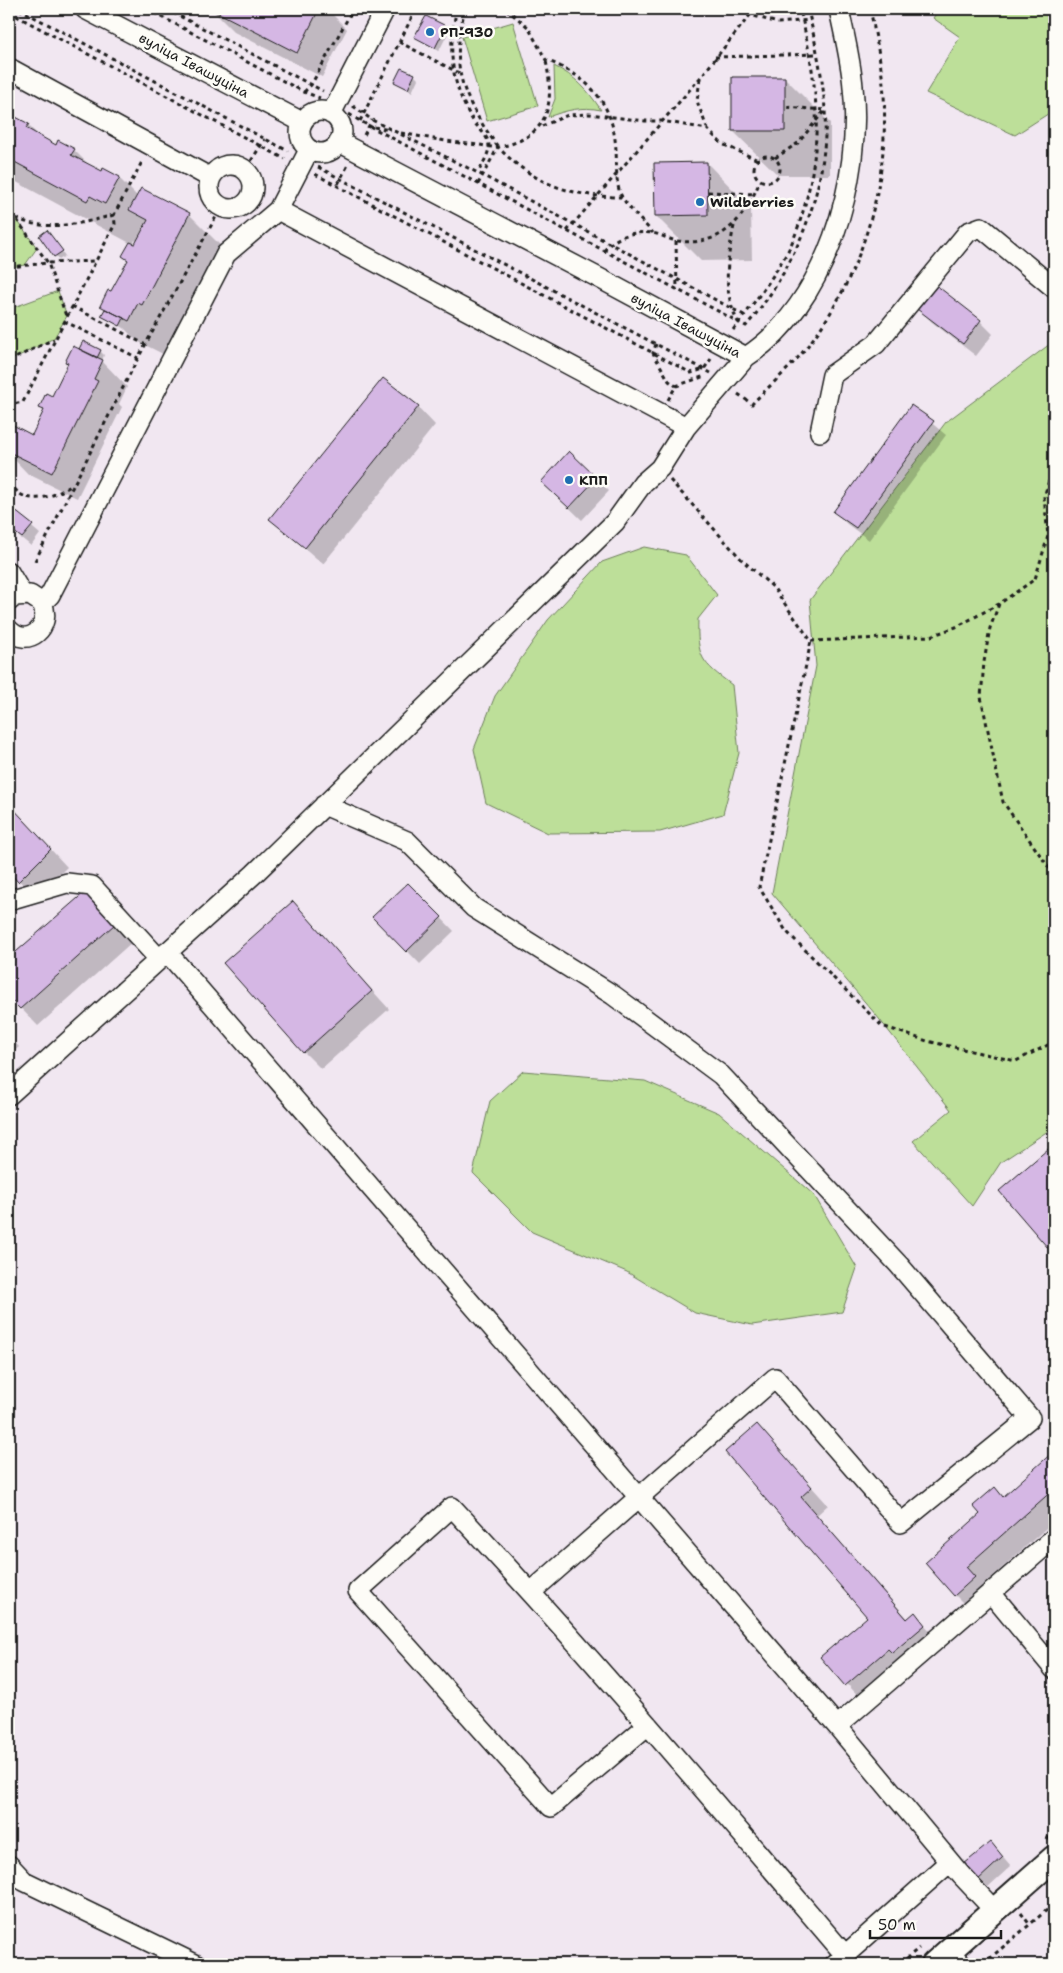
<svg xmlns="http://www.w3.org/2000/svg" width="1063" height="1973" viewBox="0 0 1063 1973" font-family="'Shantell Sans',sans-serif">
<rect width="100%" height="100%" fill="#f1e7f1"/>
<filter id="ink" filterUnits="userSpaceOnUse"><feTurbulence type="fractalNoise" baseFrequency=".02" numOctaves="2"/><feDisplacementMap in="SourceGraphic" scale="10" xChannelSelector="R" yChannelSelector="G"/><feConvolveMatrix kernelMatrix="1 2 1 2 8 2 1 2 1" color-interpolation-filters="sRGB"/></filter>
<g filter="url(#ink)">
<path fill="#bddf99" stroke="#6c7e5a" d="M 939,9 L 1054,9 L 1054,110 L 1015,135 L 926,93 L 960,37 L 933,18 Z
M 513,22 L 538,106 L 487,121 L 462,37 Z
M 554,66 C 575,76 588,90 601,110 C 582,106 567,110 548,117 L 555,99 Z
M 9,214 L 17,220 L 37,248 L 25,265 L 9,267 Z
M 58,291 L 67,316 L 54,338 L 9,361 L 9,309 Z
M 1054,341 L 1054,1127 L 1001,1162 L 972,1206 L 913,1141 L 951,1110 L 876,1015 L 772,893 L 816,666 L 810,600 L 946,422 Z
M 644,547 L 686,555 L 717,595 L 698,619 C 697,658 701,662 732,685 L 739,753 L 723,814 L 660,832 L 548,833 L 486,803 L 474,749 L 495,696 L 548,620 L 602,562 Z
M 523,1071 L 645,1081 L 719,1113 L 814,1195 L 857,1268 L 842,1312 L 752,1325 L 695,1313 L 627,1272 L 532,1232 L 473,1173 L 490,1101 Z"/>
<path fill="#0003" fill-rule="evenodd" d="M 211,9 L 286,9 L 294,14 L 297,9 L 327,9 L 347,29 L 322,77 L 234,32 Z
M 445,27 L 449,31 L 439,51 L 416,37 Z
M 414,75 L 418,79 L 412,92 L 396,82 Z
M 785,78 L 830,123 L 830,175 L 778,175 L 733,131 Z
M 10,115 L 28,125 L 41,138 L 56,146 L 74,150 L 91,167 L 119,178 L 137,196 L 141,189 L 189,214 L 225,250 L 165,355 L 137,341 L 124,328 L 103,316 L 106,310 L 101,305 L 111,293 L 128,261 L 123,256 L 130,243 L 9,178 ZM 135,240 L 138,242 L 136,246 L 133,244 Z
M 707,163 L 751,208 L 752,260 L 701,261 L 656,216 Z
M 51,235 L 65,256 L 59,260 L 40,236 Z
M 936,287 L 980,321 L 993,334 L 976,356 L 932,322 L 919,309 Z
M 83,343 L 100,351 L 104,355 L 102,361 L 127,387 L 119,404 L 122,407 L 77,498 L 28,474 L 9,454 L 9,437 L 14,427 L 33,436 L 45,412 L 40,408 L 53,397 Z
M 911,406 L 946,435 L 869,540 L 847,524 L 834,511 Z
M 418,407 L 435,425 L 323,564 L 271,519 Z
M 596,478 L 609,491 L 582,520 L 555,494 Z
M 14,512 L 40,534 L 31,546 L 9,528 L 9,519 Z
M 9,804 L 67,867 L 36,898 L 9,870 Z
M 408,884 L 454,931 L 420,964 L 374,917 Z
M 85,892 L 132,942 L 38,1026 L 9,996 L 9,960 Z
M 293,903 L 389,1009 L 321,1069 L 304,1052 Z
M 9,1035 L 19,1047 L 9,1056 Z
M 1048,1151 L 1054,1157 L 1054,1253 L 1001,1191 Z
M 757,1426 L 828,1505 L 817,1515 L 908,1619 L 914,1614 L 941,1642 L 864,1702 L 822,1657 L 869,1617 Z
M 1054,1453 L 1054,1521 L 983,1585 L 991,1594 L 972,1612 L 955,1595 L 982,1514 L 995,1488 L 1004,1498 Z
M 999,1852 L 1011,1866 L 988,1887 L 966,1864 Z"/>
<path fill="#d5b7e4" stroke="#1c1c1c" d="M 211,9 L 286,9 L 293,13 L 295,9 L 319,9 L 297,53 Z
M 426,16 L 446,26 L 435,48 L 414,37 Z
M 401,68 L 415,74 L 408,89 L 394,82 Z
M 732,77 L 785,77 L 785,131 L 732,131 Z
M 10,114 L 29,124 L 26,128 L 56,145 L 58,140 L 75,149 L 71,155 L 102,171 L 103,168 L 120,177 L 105,204 L 90,196 L 87,201 L 9,159 Z
M 707,162 L 708,215 L 655,216 L 654,163 Z
M 141,188 L 190,213 L 142,305 L 138,303 L 129,321 L 100,306 L 108,290 L 111,291 L 128,260 L 122,256 L 130,242 L 135,244 L 148,220 L 129,210 Z
M 47,230 L 63,251 L 54,257 L 39,236 Z
M 936,285 L 981,320 L 963,344 L 917,309 Z
M 105,309 L 124,318 L 120,326 L 101,316 Z
M 83,341 L 101,350 L 97,358 L 79,349 Z
M 73,346 L 103,360 L 94,379 L 98,381 L 52,473 L 9,452 L 9,434 L 13,425 L 32,435 L 44,410 L 39,408 L 46,393 L 52,396 L 68,363 L 65,362 Z
M 383,378 L 419,406 L 305,548 L 269,519 Z
M 911,405 L 934,421 L 856,528 L 833,512 Z
M 569,451 L 597,478 L 569,508 L 541,482 Z
M 14,510 L 33,525 L 22,538 L 9,528 L 9,517 Z
M 9,804 L 51,849 L 18,882 L 9,872 Z
M 408,883 L 442,917 L 406,952 L 372,917 Z
M 86,891 L 115,924 L 20,1009 L 9,998 L 9,958 Z
M 293,901 L 372,991 L 303,1053 L 223,963 Z
M 1048,1149 L 1054,1156 L 1054,1255 L 999,1191 Z
M 757,1424 L 812,1487 L 801,1497 L 907,1619 L 915,1612 L 925,1625 L 892,1653 L 888,1649 L 845,1686 L 820,1657 L 867,1617 L 725,1452 Z
M 1054,1451 L 1054,1489 L 966,1567 L 975,1577 L 954,1596 L 925,1563 L 980,1514 L 973,1506 L 995,1487 L 1003,1497 Z
M 991,1842 L 1003,1857 L 978,1880 L 964,1864 Z"/>
<g fill="none" stroke-linecap="round" stroke-linejoin="round">
<defs>
<path id="minor" d="M 85,9 L 302,122
M 9,68 L 211,178
M300 132a21 21 0 1 1 42 0a21 21 0 1 1-42 0Z
M 331,114 L 385,9
M 339,142 L 599,278 L 746,357 C 826,306 863,178 853,87 C 851,61 844,34 839,9
M209 187a22 22 0 1 1 44 0a22 22 0 1 1-44 0Z
M 278,210 L 686,427
M 820,432 L 832,375 L 876,344 L 968,232 L 981,227 L 1054,288
M 9,572 L 22,594
M 9,601 L 15,596 L 30,595 L 42,603 C 53,627 28,649 9,630
M 42,603 L 50,595 L 226,254 L 278,210 L 309,150
M 324,805 L 407,841 L 474,908 L 613,995 L 721,1075 L 899,1265 L 1030,1418 L 901,1523 L 775,1378 L 531,1592
M 9,900 L 67,883 L 92,886 L 159,959
M 167,952 L 837,1726 L 961,1875 L 994,1910
M 9,1095 L 254,874 L 615,522 L 643,483 L 660,468 L 686,427 L 746,357
M 991,1593 L 1054,1669
M 648,1725 L 551,1807 L 358,1591 L 452,1507 C 588,1652 716,1804 845,1955
M 837,1726 L 1054,1538
M 9,1865 L 24,1881 L 195,1964
M 949,1951 L 961,1964
M 835,1964 L 950,1862"/>
<path id="major" d="M 934,1964 L 1054,1858"/>
</defs>
<use href="#minor" stroke="#1c1c1c" stroke-width="22"/>
<use href="#major" stroke="#1c1c1c" stroke-width="28"/>
<path stroke="#1c1c1c" stroke-width="3" stroke-dasharray="4 4" stroke-linecap="butt" d="M 19,9 L 288,151
M 147,9 L 304,92 L 320,98
M 166,9 L 323,91
M 457,9 C 447,48 451,84 472,119 C 476,126 485,133 488,141 C 492,151 482,164 478,173
M 465,9 C 449,70 463,98 498,147
M 506,9 L 528,27 L 546,60 C 589,77 614,103 616,151 C 617,165 615,185 622,197 C 630,210 643,222 653,233
M 9,12 L 285,159
M 750,15 L 754,9
M 399,42 L 459,73
M 715,57 L 817,54
M 700,79 L 697,101 L 707,128
M 304,92 L 311,85 L 353,9
M 353,106 L 372,120 L 478,173 L 744,315
M 349,114 L 360,121 L 746,326 C 796,268 829,188 825,110 C 823,76 815,42 808,9
M 360,121 L 416,9
M 542,126 L 568,115 L 589,114 L 645,121 L 662,121 L 707,129 L 722,144 L 758,160
M 374,127 L 390,130
M 401,133 C 428,138 454,143 480,145 C 486,146 494,148 499,147 C 549,137 555,105 546,61
M 364,135 L 372,120
M200 187a31 31 0 1 1 62 0a31 31 0 1 1-62 0Z
M754 169a13 13 0 1 1 26 0a13 13 0 1 1-26 0Z
M 775,158 L 798,143 L 825,110 L 785,107
M 251,161 L 265,139
M 318,167 L 711,373
M 315,174 L 691,373 L 704,369 L 711,359
M 338,184 L 348,165
M 478,184 L 498,147 C 533,184 572,197 622,197
M 708,192 L 755,194
M 9,214 C 39,234 81,224 114,215
M 17,220 L 48,263 L 66,316
M 734,226 C 727,260 722,290 738,322
M 567,231 L 700,78 L 750,15 L 778,23 L 810,20
M 676,241 L 677,290
M 604,251 C 615,236 633,231 652,233 C 661,234 669,240 678,241 C 723,247 744,219 760,181
M 9,267 L 48,263 L 95,261
M 72,306 L 146,345
M 64,321 L 138,358
M 733,330 C 750,308 768,285 782,261 C 794,243 800,222 806,201 C 824,130 816,79 800,9
M 656,344 L 653,353 L 669,381 L 676,386
M 9,361 L 54,339
M 738,394 L 752,404 C 768,387 787,371 802,353 C 861,281 889,187 884,95 C 882,67 876,37 870,9
M 9,400 L 13,404 L 23,402 L 115,224 L 114,215 L 143,160
M 668,400 L 676,386 L 705,376
M 9,410 L 13,404
M 670,480 L 742,560 L 773,587 L 811,641 L 759,887 L 786,931 L 882,1026 L 927,1041 L 1016,1061 L 1054,1042
M 9,483 C 12,486 16,491 20,494 C 36,504 59,494 72,485
M 35,561 L 138,358 L 217,215
M 999,604 L 990,628 L 984,662 L 981,697 L 1003,802 L 1054,875
M 811,641 L 931,636 L 956,627 L 999,604 L 1035,579 L 1048,536 L 1044,497 L 1054,464
M 1047,1840 L 1054,1825
M 9,1900 L 14,1893
M 1021,1913 L 1030,1925
M 900,1964 L 919,1948
M 983,1964 L 1054,1904"/>
<use href="#minor" stroke="#fdfcf7" stroke-width="19"/>
<use href="#major" stroke="#fdfcf7" stroke-width="24"/>
</g>
</g>
<g fill="#1f6fb2" stroke="#fdfcf7" stroke-width="2">
<circle cx="430" cy="32" r="5"/>
<circle cx="700" cy="202" r="5"/>
<circle cx="569" cy="480" r="5"/>
</g>
<g text-anchor="middle" dominant-baseline="central" stroke-width="5" stroke-linejoin="round" paint-order="stroke">
<g font-size="14" font-weight="bold" fill="#1c1c1c" stroke="#fdfcf7" text-anchor="start">
<text x="440" y="32">РП-930</text>
<text x="710" y="202">Wildberries</text>
<text x="579" y="480">КПП</text>
</g>
<g font-size="14" fill="#1c1c1c" stroke="#fdfcf7">
<text transform="translate(194 65) rotate(28)">вуліца Івашуціна</text>
<text transform="translate(686 325) rotate(28)">вуліца Івашуціна</text>
</g>
</g>
<rect width="1063" height="1973" fill="none" stroke="#fdfcf7" stroke-width="30"/>
<rect x="15" y="15" width="1033" height="1943" fill="none" stroke="#1c1c1c" stroke-width="2" filter="url(#ink)"/>
<path d="M870 1930v8h131v-8" fill="none" stroke="#1c1c1c" stroke-width="2.5"/>
<text x="878" y="1930" font-size="15" fill="#1c1c1c" stroke="#fdfcf7" stroke-width="4" paint-order="stroke">50 m</text>
</svg>
